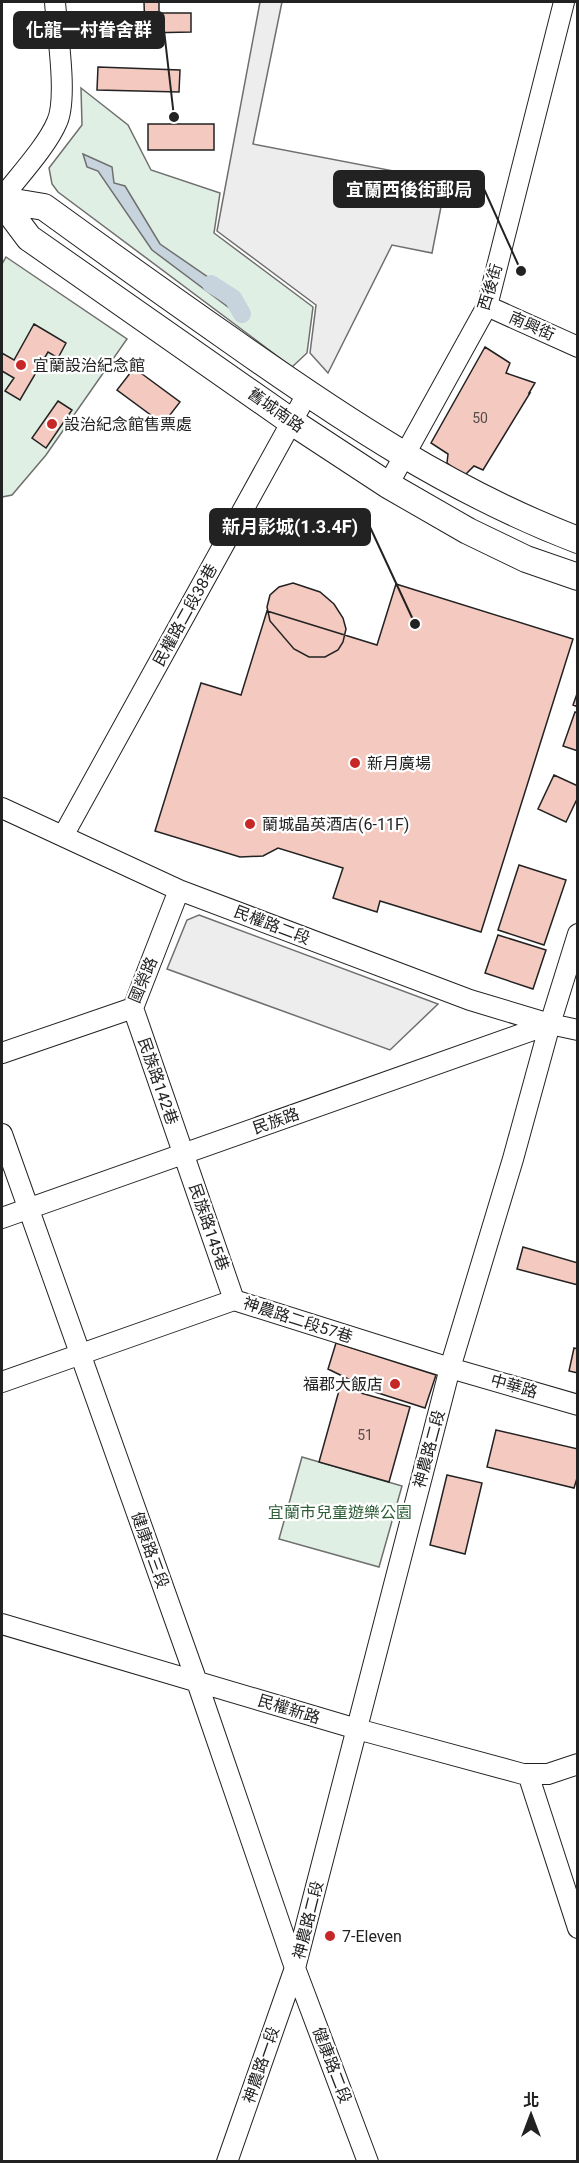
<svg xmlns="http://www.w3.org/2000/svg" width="579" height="2163" viewBox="0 0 579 2163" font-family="Roboto,'Noto Sans TC',sans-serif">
<rect width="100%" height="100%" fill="#fff"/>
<path fill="#e0efe3" stroke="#6f6f6f" stroke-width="1.5" d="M 81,88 L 128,125 L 151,170 L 220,193 L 214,233 L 313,307 L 307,353 L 292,367 L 58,192 L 52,184 L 49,168 L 82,125 Z
M 6,257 L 127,339 L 46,455 L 12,495 L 2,497 L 2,264 Z
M 302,1457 L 402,1486 L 379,1567 L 279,1539 Z"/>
<path fill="#ededed" stroke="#6f6f6f" stroke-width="1.5" d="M 260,2 L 282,2 L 253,144 L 446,181 L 432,253 L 392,245 L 328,373 L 310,353 L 316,305 L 217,231 Z
M 199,915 L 438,1004 L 390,1050 L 167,969 L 187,920 Z"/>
<path fill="#c7d3dd" stroke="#6f6f6f" stroke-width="1.5" d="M 83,154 L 112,167 L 114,183 L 125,186 L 160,244 L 231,293 L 232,310 L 152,250 L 98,171 L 87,167 Z"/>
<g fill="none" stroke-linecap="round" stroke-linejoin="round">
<path stroke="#c7d3dd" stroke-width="18" d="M 211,284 L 233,298 L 242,314"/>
</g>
<path fill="#f3c9c0" stroke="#222" stroke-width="1.5" d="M 144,2 L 159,2 L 159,13 L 191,13 L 191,32 L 145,33 Z
M 98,67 L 180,70 L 179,92 L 97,90 Z
M 148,124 L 214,124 L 214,150 L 148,150 Z
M 34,324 L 66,343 L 58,358 L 48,352 L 20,400 L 5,391 L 14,378 L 2,371 L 2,353 L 14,360 Z
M 485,347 L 510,363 L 506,373 L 535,383 L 529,393 L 530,393 L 483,470 L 474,466 L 464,476 L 447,463 L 448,454 L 431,443 Z
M 134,368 L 180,402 L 163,424 L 117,390 Z
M 58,401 L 72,410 L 46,448 L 32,438 Z
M 293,583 L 320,592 L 334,604 L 343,618 L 346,629 L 343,642 L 338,650 L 325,657 L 309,657 L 294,649 L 270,621 L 267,607 L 270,595 L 279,587 Z
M 396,584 L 573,639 L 481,932 L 380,901 L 377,912 L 333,898 L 343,868 L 278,848 L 263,856 L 240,857 L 155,831 L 201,683 L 241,695 L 267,611 L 377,645 Z
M 578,691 L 578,707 L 573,705 Z
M 575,712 L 578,713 L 578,751 L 563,746 Z
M 554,775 L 578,786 L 578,797 L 566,822 L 538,809 Z
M 519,865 L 566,880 L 544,945 L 498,930 Z
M 498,935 L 546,950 L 533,989 L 485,973 Z
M 523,1247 L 578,1263 L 578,1285 L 517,1269 Z
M 336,1343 L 436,1375 L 425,1408 L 375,1392 L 328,1369 Z
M 574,1348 L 578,1349 L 578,1373 L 569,1371 Z
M 340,1387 L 410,1407 L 389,1482 L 319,1462 Z
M 496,1430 L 578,1449 L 578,1475 L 574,1488 L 487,1467 Z
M 447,1475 L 482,1483 L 465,1554 L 430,1545 Z"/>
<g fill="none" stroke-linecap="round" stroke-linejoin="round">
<defs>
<path id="minor" d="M 2,198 C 18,177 47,146 57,122 C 68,98 57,31 55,2
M 487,306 L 578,347
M 388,485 L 487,306 L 564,2
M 2,808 L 179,890 L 470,1000 L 550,1024 L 578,1030
M 63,836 L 307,394
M 133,1008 L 234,1300
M 2,1053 L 133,1008 L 179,890
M 2,1134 L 197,1682 L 295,1968 L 368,2162
M 2,1218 L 550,1024
M 2,1382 L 234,1300 L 450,1368 L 578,1405
M 2,1624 L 357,1729 L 523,1774 L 548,1774 L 578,1764
M 528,1774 L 578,1928
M 227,2162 L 295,1968 L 450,1368 L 513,1159 L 550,1024 L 578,934"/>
<path id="major" d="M 2,200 L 44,207 C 106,252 169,297 232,341 C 341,418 452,492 578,540
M 2,202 L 29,238 L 292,422 L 388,485 L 468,531 L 526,559 L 578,577"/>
</defs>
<use href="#minor" stroke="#222" stroke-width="22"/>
<use href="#major" stroke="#222" stroke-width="28"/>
<use href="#minor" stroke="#fff" stroke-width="20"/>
<use href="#major" stroke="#fff" stroke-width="26"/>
</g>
<g fill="#c62828" stroke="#fff" stroke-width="2">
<circle cx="21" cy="365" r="6"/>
<circle cx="52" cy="424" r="6"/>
<circle cx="355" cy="763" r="6"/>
<circle cx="250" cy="824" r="6"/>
<circle cx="395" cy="1384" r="6"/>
<circle cx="330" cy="1936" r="6"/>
</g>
<g text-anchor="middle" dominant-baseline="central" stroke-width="4.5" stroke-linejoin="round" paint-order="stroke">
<g font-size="14" fill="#564c4a">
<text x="480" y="418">50</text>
<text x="365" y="1435">51</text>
</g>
<g font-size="16" fill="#222" stroke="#fff">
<text transform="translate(490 287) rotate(-73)">西後街</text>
<text transform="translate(532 326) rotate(24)">南興街</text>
<text transform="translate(276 410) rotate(35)">舊城南路</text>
<text transform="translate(185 615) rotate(-61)">民權路二段38巷</text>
<text transform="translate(272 925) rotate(21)">民權路二段</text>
<text transform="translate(143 980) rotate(-67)">國榮路</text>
<text transform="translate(158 1081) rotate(71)">民族路142巷</text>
<text transform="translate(276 1121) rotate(-19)">民族路</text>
<text transform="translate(209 1227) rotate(71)">民族路145巷</text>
<text transform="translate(298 1320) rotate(18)">神農路二段57巷</text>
<text transform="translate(514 1386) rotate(16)">中華路</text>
<text transform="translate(429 1449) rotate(-75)">神農路二段</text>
<text transform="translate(150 1550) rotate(70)">健康路三段</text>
<text transform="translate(289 1709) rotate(17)">民權新路</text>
<text transform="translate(308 1920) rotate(-76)">神農路二段</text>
<text transform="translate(261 2065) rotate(-71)">神農路一段</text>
<text transform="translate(332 2065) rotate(69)">健康路二段</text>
</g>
<g font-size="16" fill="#222" stroke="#fff" text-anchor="start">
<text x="33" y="365">宜蘭設治紀念館</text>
<text x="64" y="424">設治紀念館售票處</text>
<text x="367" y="763">新月廣場</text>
<text x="262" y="824">蘭城晶英酒店(6-11F)</text>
<text x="383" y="1384" text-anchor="end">福郡大飯店</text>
<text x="342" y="1936">7-Eleven</text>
</g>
<g font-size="16" fill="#2f5e38" stroke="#fff">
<text x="340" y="1512">宜蘭市兒童遊樂公園</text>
</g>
</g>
<path fill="none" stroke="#222" stroke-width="2" d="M174 117L164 30M521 271L484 189M415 624L370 527"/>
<g fill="#222" stroke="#fff" stroke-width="2">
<circle cx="174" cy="117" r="6"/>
<circle cx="521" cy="271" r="6"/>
<circle cx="415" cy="624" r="6"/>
</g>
<g fill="#222" stroke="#222" stroke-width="2">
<rect x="14" y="12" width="150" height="36" rx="6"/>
<rect x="334" y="171" width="150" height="36" rx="6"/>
<rect x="210" y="509" width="160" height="36" rx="6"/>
</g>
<g font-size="18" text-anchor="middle" font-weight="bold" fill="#fff">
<text x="89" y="36">化龍一村眷舍群</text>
<text x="409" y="196">宜蘭西後街郵局</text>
<text x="290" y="533">新月影城(1.3.4F)</text>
</g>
<rect width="579" height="2163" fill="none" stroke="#222222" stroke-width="6"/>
<g transform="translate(531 2115)" stroke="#ffffff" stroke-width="4.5" paint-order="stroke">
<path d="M0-4.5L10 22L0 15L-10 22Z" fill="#222222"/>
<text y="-9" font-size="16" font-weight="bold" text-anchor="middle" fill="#222222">北</text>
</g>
</svg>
